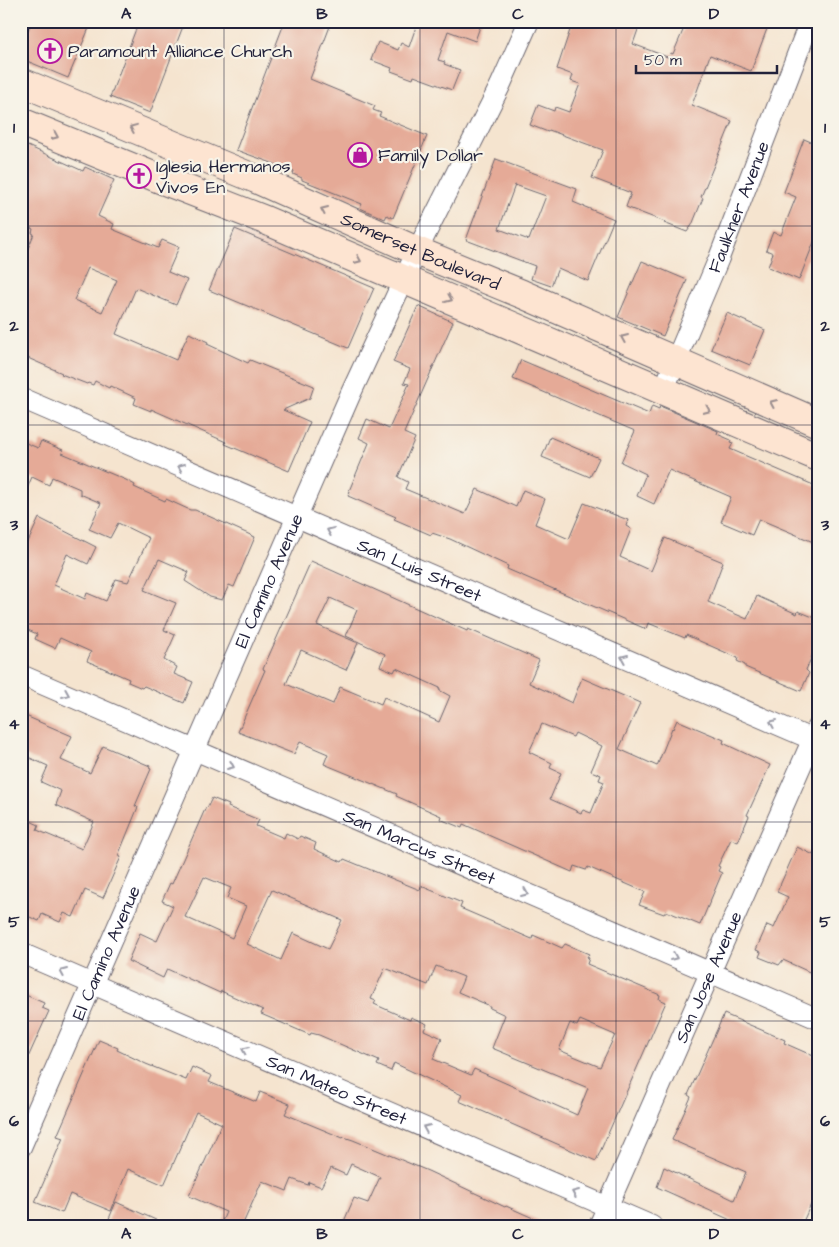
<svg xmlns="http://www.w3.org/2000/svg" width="839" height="1247" viewBox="0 0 839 1247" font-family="'Architects Daughter',sans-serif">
<rect width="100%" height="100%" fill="#f7f3e8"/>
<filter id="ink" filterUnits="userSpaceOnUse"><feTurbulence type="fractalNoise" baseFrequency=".02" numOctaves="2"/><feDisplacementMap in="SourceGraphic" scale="10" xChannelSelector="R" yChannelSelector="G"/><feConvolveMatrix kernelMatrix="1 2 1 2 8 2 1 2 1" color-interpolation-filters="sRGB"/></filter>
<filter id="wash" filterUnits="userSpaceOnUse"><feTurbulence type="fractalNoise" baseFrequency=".0096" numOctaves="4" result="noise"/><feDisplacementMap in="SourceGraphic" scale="20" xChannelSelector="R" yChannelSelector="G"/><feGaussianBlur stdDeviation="1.12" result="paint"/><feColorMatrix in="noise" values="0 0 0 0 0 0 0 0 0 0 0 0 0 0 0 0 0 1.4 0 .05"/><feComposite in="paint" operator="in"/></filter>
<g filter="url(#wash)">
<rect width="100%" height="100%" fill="#f5e4cf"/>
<g id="blocks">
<path fill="#e5aa97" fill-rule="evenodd" d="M 32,21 L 92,21 L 68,78 L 27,61 L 28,59 L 21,56 L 21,46 Z
M 139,21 L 185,21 L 150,113 L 110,97 Z
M 285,21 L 332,21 L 310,79 L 375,106 L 373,110 L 381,113 L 379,116 L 427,136 L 393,218 L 387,215 L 385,219 L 360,208 L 362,204 L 302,180 L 302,178 L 293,174 L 294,171 L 236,150 Z
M 418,21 L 482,21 L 475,41 L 448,31 L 438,60 L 445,62 L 444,64 L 460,70 L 452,90 L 414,76 L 413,79 L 391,71 L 392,68 L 371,60 L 378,42 L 398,50 L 401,43 L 409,47 Z
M 573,21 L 641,21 L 633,44 L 670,58 L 671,53 L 673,54 L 687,21 L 770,21 L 751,71 L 710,55 L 692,105 L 732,121 L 701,197 L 703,198 L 692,225 L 687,232 L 664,223 L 665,222 L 626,207 L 631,193 L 592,178 L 603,150 L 549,130 L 548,132 L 530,125 L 538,105 L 554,111 L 555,107 L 569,112 L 580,84 L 571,81 L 573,75 L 557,69 Z
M 804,139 L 818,145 L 818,232 L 799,280 L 768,267 L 773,253 L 766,250 L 773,232 L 781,235 L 796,197 L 784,192 Z
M 21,143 L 83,171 L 85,167 L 114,180 L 98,216 L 114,224 L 112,229 L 158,248 L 162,240 L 179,247 L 168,272 L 187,280 L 176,305 L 136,288 L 116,334 L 176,360 L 189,333 L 208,342 L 207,344 L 248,363 L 250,360 L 314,386 L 310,398 L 283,410 L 310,422 L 289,471 L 225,444 L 226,442 L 151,409 L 151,411 L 134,404 L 136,398 L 110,386 L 109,388 L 95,381 L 93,385 L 88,383 L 87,384 L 61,374 L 62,373 L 21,355 L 21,265 L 34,234 L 32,233 L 33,229 L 21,224 ZM 88,268 L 117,280 L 102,312 L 74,300 Z
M 496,159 L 577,189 L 573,202 L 614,219 L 588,281 L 558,268 L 551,286 L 531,279 L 535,266 L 466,240 ZM 515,185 L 546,196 L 529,240 L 499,229 Z
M 235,229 L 374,288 L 348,348 L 209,290 Z
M 642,261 L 687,280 L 663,336 L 618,317 Z
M 418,306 L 453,322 L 404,433 L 415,438 L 398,477 L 408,482 L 405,489 L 465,514 L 477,489 L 516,507 L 523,490 L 545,499 L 535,524 L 569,539 L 584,503 L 628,520 L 626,526 L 631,529 L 620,557 L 651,571 L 665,538 L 723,562 L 708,602 L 747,619 L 757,596 L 797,614 L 798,611 L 818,619 L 818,642 L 806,670 L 809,673 L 801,691 L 745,667 L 745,665 L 737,661 L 738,658 L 686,635 L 685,638 L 648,623 L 646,629 L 507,569 L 508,566 L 450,539 L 432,533 L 431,535 L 394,519 L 396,517 L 348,496 L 350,491 L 349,491 L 369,443 L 359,438 L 367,419 L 389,429 L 409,384 L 404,383 L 410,369 L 393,362 Z
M 727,313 L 765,330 L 750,365 L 711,349 Z
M 521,360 L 649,414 L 652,406 L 659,409 L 660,406 L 704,425 L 718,431 L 717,434 L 731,440 L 730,442 L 733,443 L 730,449 L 818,487 L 818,544 L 759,519 L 752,535 L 721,522 L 731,497 L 669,470 L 654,504 L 637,496 L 646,474 L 621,462 L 635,431 L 513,379 Z
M 550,437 L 599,458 L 590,477 L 542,457 Z
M 21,441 L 38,448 L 41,441 L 63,450 L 62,453 L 126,480 L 135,485 L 134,487 L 165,501 L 166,499 L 190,510 L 195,510 L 255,537 L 234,587 L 229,585 L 222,600 L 210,597 L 185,581 L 189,572 L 159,559 L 144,590 L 176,603 L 164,630 L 175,635 L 164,660 L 177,667 L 174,674 L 193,682 L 184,703 L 144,686 L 142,688 L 128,682 L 129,679 L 87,661 L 91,652 L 60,638 L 55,648 L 35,639 L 37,634 L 21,627 L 21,539 L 28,542 L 39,518 L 96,547 L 88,564 L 67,554 L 54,585 L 85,599 L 87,593 L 106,601 L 116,579 L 128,582 L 149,538 L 118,523 L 110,538 L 89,529 L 101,503 L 80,494 L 80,489 L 52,477 L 49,485 L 32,477 L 21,502 Z
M 311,561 L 467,631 L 468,629 L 539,660 L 529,683 L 572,703 L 582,678 L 640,703 L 619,749 L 657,766 L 672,728 L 673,729 L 677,720 L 724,740 L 723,743 L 770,765 L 747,815 L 749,816 L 738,842 L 731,839 L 718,866 L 720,867 L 718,871 L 722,873 L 700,925 L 666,911 L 664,914 L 639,905 L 645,892 L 588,867 L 586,870 L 574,866 L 572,872 L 463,824 L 462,828 L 440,819 L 441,816 L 396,796 L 397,794 L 324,764 L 328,754 L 300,742 L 294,754 L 238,732 L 265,670 L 263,669 ZM 330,598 L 357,610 L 346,636 L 385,654 L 380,666 L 394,672 L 396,668 L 440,688 L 439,690 L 450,696 L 439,722 L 384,697 L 381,704 L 340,687 L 333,704 L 286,684 L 301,650 L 346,670 L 358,643 L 317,625 ZM 542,724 L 573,737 L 575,733 L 602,746 L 591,771 L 601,775 L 599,780 L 604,782 L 591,813 L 583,810 L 581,813 L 550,799 L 561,773 L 550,768 L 552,763 L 529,752 Z
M 21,714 L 72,736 L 61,760 L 90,773 L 103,746 L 150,766 L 149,768 L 151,769 L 135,806 L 138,807 L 118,856 L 121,857 L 103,898 L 85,890 L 73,917 L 64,913 L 60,922 L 42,914 L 39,921 L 25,915 L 25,913 L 21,911 L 21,817 L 39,825 L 37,830 L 82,849 L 94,822 L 56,805 L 61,791 L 41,782 L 48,766 L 21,754 Z
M 212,798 L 229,805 L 228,807 L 259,820 L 256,826 L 284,838 L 286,833 L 298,839 L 300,836 L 316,843 L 314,849 L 342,862 L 344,859 L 420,890 L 421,886 L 462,903 L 460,908 L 532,939 L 533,935 L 562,948 L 565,944 L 589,954 L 587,957 L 589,958 L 587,964 L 660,995 L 659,999 L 666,1002 L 596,1161 L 459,1101 L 462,1095 L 394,1063 L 391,1071 L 377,1065 L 379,1061 L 319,1035 L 311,1033 L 310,1035 L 261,1014 L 263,1010 L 221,991 L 220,993 L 167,969 L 163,978 L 128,961 L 140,933 L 157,941 L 173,906 L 162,901 L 170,883 L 172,884 L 206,807 L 207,808 ZM 204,877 L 231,888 L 227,898 L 246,906 L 232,938 L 185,917 ZM 272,890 L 342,920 L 328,949 L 293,933 L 281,960 L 247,944 ZM 436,966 L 464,977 L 458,992 L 488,1005 L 490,1008 L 505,1015 L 492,1048 L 588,1088 L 577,1115 L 474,1069 L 471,1075 L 433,1059 L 442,1038 L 424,1030 L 427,1024 L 411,1017 L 410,1020 L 374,1004 L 376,1001 L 371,999 L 385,968 L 428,985 ZM 580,1020 L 615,1035 L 600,1067 L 559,1050 L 570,1023 L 577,1026 Z
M 797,847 L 818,857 L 818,976 L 783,960 L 779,965 L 759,957 L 761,952 L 756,950 L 767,925 L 774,928 L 788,897 L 777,892 Z
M 21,993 L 44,1003 L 42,1008 L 49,1011 L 21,1073 Z
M 724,1014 L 785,1040 L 784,1043 L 818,1058 L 818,1205 L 812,1202 L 801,1226 L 744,1226 L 657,1187 L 664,1167 L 734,1200 L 746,1172 L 672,1140 L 691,1097 L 688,1095 Z
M 99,1040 L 118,1048 L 117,1050 L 146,1064 L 186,1080 L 192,1067 L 212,1076 L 209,1082 L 256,1102 L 260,1092 L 290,1104 L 285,1114 L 343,1138 L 344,1137 L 353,1140 L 428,1171 L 505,1207 L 506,1206 L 551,1226 L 342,1226 L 354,1198 L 368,1203 L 380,1177 L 351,1164 L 346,1175 L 331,1168 L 321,1187 L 309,1182 L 308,1185 L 292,1179 L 287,1191 L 262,1181 L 242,1226 L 220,1226 L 226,1212 L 189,1196 L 222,1124 L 196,1112 L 164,1185 L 128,1169 L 111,1211 L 70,1194 L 62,1213 L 35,1202 L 63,1138 L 57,1136 Z
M 116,1202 L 169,1226 L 119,1226 L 108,1221 Z"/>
</g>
</g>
<g filter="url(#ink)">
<use href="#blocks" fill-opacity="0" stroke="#6c666f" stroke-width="1"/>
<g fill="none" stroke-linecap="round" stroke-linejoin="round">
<defs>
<g id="street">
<path id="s1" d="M 663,391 L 719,258 L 810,21"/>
<path id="s2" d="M 21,398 L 818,742"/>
<path id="s3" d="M 21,675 L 818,1019"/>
<path id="s4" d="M 21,953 L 652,1226"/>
<path id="s5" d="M 21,1147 L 351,393 L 417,251 L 500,86 L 529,21"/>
<path id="s6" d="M 599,1226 L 818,727"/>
</g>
<g id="secondary">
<path id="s7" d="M 21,82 L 256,179 L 417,251 L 522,294 L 818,423"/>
<path d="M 21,122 L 165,181 L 265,220 L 818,457"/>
</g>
</defs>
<use href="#street" stroke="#6c666f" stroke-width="22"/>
<use href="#secondary" stroke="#6c666f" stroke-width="30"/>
<use href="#street" stroke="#fff" stroke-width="20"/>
<use href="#secondary" stroke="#fde4d1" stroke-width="28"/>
</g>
<defs><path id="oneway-chevron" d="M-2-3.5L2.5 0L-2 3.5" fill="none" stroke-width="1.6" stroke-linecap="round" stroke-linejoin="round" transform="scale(1.25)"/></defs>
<g stroke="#9a8d8e">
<use href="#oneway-chevron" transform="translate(133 128) rotate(-158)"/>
<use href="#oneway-chevron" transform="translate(55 136) rotate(23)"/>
<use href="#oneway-chevron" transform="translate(324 210) rotate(-156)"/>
<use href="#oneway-chevron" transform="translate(358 260) rotate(23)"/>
<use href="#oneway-chevron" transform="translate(449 299) rotate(23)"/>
<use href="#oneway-chevron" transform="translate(624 338) rotate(-157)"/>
<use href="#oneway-chevron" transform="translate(773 403) rotate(-156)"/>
<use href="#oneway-chevron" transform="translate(707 410) rotate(23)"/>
</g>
<g stroke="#9c9ca7">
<use href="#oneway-chevron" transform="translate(181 467) rotate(-157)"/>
<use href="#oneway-chevron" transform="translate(330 531) rotate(-157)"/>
<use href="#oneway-chevron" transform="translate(624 658) rotate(-157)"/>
<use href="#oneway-chevron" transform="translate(66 694) rotate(23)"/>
<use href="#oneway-chevron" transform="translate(773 723) rotate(-157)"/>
<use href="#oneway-chevron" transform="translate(231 766) rotate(23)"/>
<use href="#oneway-chevron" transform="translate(525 893) rotate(23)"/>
<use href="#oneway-chevron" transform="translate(674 957) rotate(23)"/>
<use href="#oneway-chevron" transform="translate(63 972) rotate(-157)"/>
<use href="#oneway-chevron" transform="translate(245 1050) rotate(-157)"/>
<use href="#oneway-chevron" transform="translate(426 1128) rotate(-157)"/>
<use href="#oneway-chevron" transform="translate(575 1193) rotate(-157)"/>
</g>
</g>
<path fill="none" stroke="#22223b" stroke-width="1" stroke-opacity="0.55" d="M 224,21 L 224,1226M 420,21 L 420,1226M 616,21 L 616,1226M 21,226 L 818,226M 21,425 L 818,425M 21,624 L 818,624M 21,822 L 818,822M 21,1021 L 818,1021"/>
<defs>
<symbol id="church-ring" viewBox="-11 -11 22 22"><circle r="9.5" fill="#f7f3e8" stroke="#b5179e" stroke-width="1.5"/><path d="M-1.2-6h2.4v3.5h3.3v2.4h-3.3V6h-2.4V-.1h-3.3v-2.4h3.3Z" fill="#b5179e"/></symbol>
<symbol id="shop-ring" viewBox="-11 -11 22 22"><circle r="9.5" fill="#f7f3e8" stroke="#b5179e" stroke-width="1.5"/><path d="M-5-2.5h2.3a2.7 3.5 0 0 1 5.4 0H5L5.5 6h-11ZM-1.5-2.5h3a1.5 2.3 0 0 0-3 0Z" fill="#b5179e"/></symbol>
</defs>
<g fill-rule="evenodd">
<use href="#church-ring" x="36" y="37" width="28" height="28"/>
<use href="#shop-ring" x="346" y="141" width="28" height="28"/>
<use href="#church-ring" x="125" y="162" width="28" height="28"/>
</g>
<g text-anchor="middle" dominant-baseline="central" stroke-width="4.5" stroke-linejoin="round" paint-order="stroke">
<g font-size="18" fill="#22223b" stroke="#f7f3e8" text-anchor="start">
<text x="68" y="51">Paramount Alliance Church</text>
<text x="378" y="155">Family Dollar</text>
<text x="156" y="166">Iglesia Hermanos<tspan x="156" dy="21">Vivos En</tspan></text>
</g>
<g font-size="18" fill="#22223b" stroke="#f7f3e8">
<text stroke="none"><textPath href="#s1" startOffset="199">Faulkner Avenue</textPath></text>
<text stroke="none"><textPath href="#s7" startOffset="434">Somerset Boulevard</textPath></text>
<text stroke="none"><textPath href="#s2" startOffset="434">San Luis Street</textPath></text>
<text stroke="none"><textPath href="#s5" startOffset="618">El Camino Avenue</textPath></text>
<text stroke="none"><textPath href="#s3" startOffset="434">San Marcus Street</textPath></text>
<text stroke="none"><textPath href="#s5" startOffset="212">El Camino Avenue</textPath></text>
<text stroke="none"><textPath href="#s6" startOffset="272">San Jose Avenue</textPath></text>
<text stroke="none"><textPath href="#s4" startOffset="344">San Mateo Street</textPath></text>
</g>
</g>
<rect width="839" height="1247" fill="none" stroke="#f7f3e8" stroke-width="55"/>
<path d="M636 65v8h141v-8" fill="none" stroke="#22223b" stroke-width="2.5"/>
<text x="644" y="65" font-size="15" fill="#22223b" stroke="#f7f3e8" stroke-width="4" paint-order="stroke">50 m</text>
<rect x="28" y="28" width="784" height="1192" fill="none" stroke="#22223b" stroke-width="2"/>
<g font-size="16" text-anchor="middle" font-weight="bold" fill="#22223b">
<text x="126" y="19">A</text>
<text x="322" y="19">B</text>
<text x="518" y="19">C</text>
<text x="714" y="19">D</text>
<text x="14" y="133">1</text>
<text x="825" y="133">1</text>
<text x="14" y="331">2</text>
<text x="825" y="331">2</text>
<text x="14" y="530">3</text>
<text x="825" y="530">3</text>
<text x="14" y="729">4</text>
<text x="825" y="729">4</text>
<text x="14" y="927">5</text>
<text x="825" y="927">5</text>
<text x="14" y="1126">6</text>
<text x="825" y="1126">6</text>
<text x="126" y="1239">A</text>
<text x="322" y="1239">B</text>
<text x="518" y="1239">C</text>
<text x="714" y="1239">D</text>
</g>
</svg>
